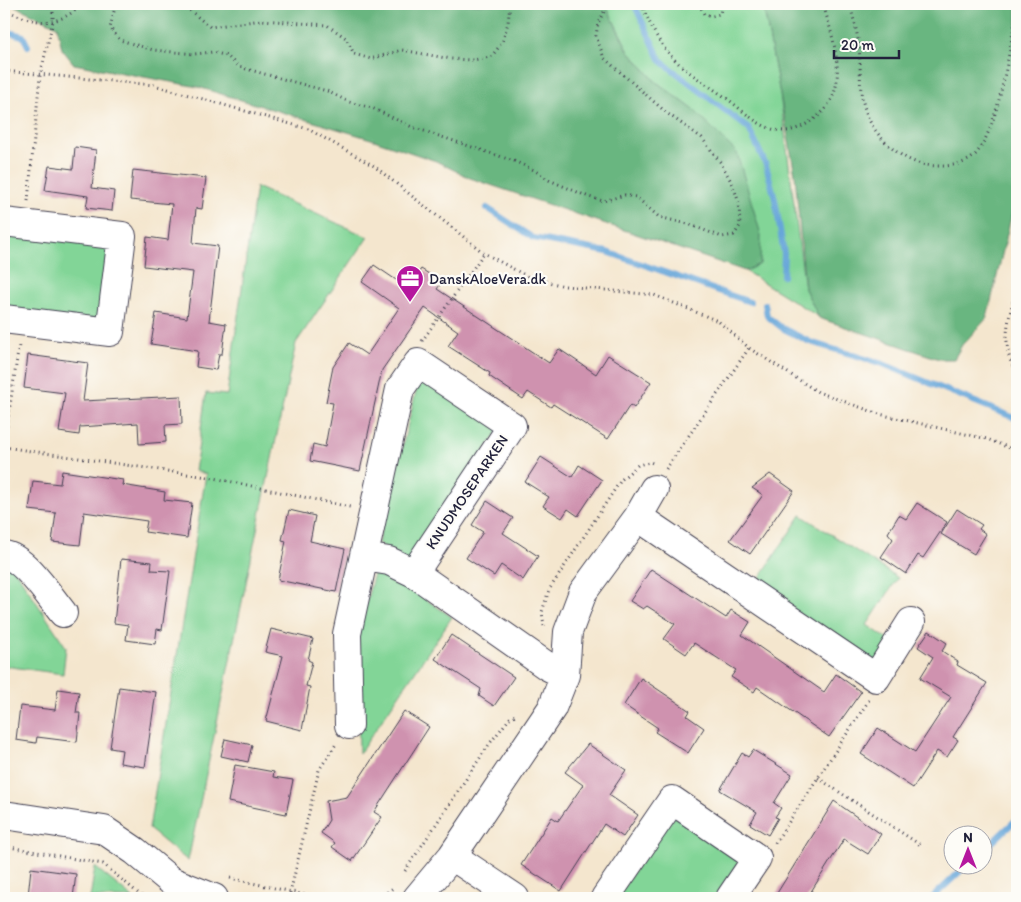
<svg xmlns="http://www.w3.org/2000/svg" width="1021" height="902" viewBox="0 0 1021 902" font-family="Itim,sans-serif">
<rect width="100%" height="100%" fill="#fdfcf7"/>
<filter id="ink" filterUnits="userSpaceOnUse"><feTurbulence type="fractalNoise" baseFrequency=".02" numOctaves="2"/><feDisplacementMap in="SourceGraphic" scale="10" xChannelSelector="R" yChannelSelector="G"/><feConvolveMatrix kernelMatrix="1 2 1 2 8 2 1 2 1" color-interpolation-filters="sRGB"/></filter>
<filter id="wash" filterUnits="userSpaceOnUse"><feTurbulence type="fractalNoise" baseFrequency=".0096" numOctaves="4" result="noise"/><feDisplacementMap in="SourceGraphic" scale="20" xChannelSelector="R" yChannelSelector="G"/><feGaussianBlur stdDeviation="1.12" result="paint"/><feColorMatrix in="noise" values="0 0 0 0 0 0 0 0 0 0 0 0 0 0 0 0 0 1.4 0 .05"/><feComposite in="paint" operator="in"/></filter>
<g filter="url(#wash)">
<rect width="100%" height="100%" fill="#f4e6ce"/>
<path fill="#82d597" stroke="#527c69" d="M 605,4 L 763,4 L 780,94 L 805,289 L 819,317 L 745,271 L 760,264 L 694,110 L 655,81 L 628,50 Z
M 256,187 L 368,237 L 296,343 L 188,861 L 149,829 L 206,474 L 195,471 L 206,393 L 227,395 Z
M 4,230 L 110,243 L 100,324 L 4,312 Z
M 420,376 L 500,428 L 411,565 L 378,543 Z
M 801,515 L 898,578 L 867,625 L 892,642 L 876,666 L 755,585 Z
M 4,563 L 11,564 L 66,647 L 63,674 L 4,666 Z
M 376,566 L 452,617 L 359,754 L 357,636 Z
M 674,811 L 746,859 L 720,898 L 616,898 Z
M 95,867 L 133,898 L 90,898 Z"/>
<path fill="#69b680" stroke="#466c5e" d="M 11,4 L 605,4 L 628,50 L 655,81 L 694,110 L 737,153 L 761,235 L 760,264 L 745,271 L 470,178 L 436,161 L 371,139 L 198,87 L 74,64 L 62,49 L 57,26 Z
M 763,4 L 1017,4 L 1017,192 L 987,318 L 962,345 L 954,359 L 939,359 L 819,318 L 805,289 L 795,174 Z"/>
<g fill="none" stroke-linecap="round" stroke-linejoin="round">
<path stroke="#66a6d9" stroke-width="6" d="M 634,4 L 661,61 L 749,129 L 766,165 L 775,199 L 784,254 L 783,276
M 4,31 L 23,36 L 28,46
M 487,208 L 533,238 L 607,252 L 750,302
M 765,304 L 767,316 L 782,328 L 810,342 L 883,364 L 1017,419
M 984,850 L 1017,819
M 932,898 L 968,864"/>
</g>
<g id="blocks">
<path fill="#cf92af" d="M 75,147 L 96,150 L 92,188 L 114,191 L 112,211 L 86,208 L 88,196 L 45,190 L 49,166 L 73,169 Z
M 133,170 L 206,178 L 202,209 L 196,208 L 193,243 L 218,246 L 209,321 L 226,324 L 222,354 L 219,354 L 216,370 L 196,367 L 198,351 L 151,344 L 156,313 L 187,318 L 193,272 L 144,266 L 147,237 L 168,240 L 172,204 L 130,200 Z
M 374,265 L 408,288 L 421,269 L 442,282 L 437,289 L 549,363 L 559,349 L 596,374 L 608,355 L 651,382 L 634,408 L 630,405 L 608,439 L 553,404 L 551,407 L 528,392 L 523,399 L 489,376 L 490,373 L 448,346 L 458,331 L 425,308 L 382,370 L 360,471 L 310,461 L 313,444 L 325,447 L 333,403 L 326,402 L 333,367 L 349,343 L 367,355 L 399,308 L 362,282 Z
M 28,355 L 88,363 L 83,401 L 181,396 L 182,424 L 165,425 L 166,442 L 139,444 L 138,423 L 80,427 L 79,435 L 59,432 L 65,393 L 24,388 Z
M 541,457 L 572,477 L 579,465 L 602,480 L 578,516 L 568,509 L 562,518 L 543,506 L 549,497 L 525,482 Z
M 62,471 L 123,480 L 122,485 L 165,492 L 164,500 L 192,503 L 187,538 L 145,532 L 147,521 L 84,512 L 80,545 L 52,542 L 56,513 L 29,510 L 33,481 L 60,484 Z
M 770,474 L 794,491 L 750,554 L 730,540 L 763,495 L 752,488 Z
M 487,501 L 513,518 L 503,533 L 538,556 L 523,580 L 501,565 L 494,576 L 466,558 L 483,532 L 472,525 Z
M 917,503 L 947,522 L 923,558 L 918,555 L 906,574 L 881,557 L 893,539 L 888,533 L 899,515 L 906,519 Z
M 957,509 L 982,525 L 979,529 L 986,534 L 974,554 L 941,534 Z
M 289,510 L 315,516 L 310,541 L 345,549 L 336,592 L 278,580 L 286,541 L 282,540 Z
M 121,559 L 152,562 L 151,570 L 170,571 L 162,630 L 157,629 L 155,644 L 126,640 L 128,625 L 114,623 Z
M 651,569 L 726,618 L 731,610 L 750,622 L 742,635 L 824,692 L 836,674 L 861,692 L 829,737 L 757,687 L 754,692 L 731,677 L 736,670 L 694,643 L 686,654 L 664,639 L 675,624 L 647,606 L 643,609 L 630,601 Z
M 271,629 L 313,639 L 308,660 L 312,662 L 306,686 L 310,687 L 302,730 L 266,721 L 283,656 L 265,652 Z
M 929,631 L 947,643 L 942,651 L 958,662 L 957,665 L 987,683 L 953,737 L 958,740 L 947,757 L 937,751 L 913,788 L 861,754 L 878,728 L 915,752 L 951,697 L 920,678 L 933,657 L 918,647 Z
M 451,635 L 514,677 L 494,706 L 479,696 L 481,689 L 435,659 Z
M 641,678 L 690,711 L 687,716 L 704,728 L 688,753 L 655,732 L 658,728 L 624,705 Z
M 119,687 L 156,692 L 145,767 L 120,763 L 122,750 L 110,748 Z
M 58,689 L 79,692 L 76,713 L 80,713 L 77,742 L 37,737 L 36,743 L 16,740 L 20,706 L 55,710 Z
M 404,711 L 429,727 L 374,812 L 382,817 L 352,861 L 332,847 L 335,843 L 321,833 L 329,820 L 326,801 L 347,797 Z
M 225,739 L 252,745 L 248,762 L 221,756 Z
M 588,744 L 626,770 L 609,795 L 638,815 L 623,837 L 604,824 L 561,891 L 521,865 L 552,817 L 558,821 L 583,785 L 565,772 Z
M 753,750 L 792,774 L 774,803 L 781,808 L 775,817 L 778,818 L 768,835 L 750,824 L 757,812 L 720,790 L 742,753 L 748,757 Z
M 235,765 L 274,772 L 273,777 L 293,780 L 286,814 L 228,802 Z
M 834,801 L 881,834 L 868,854 L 844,839 L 807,898 L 774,898 Z
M 31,868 L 76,874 L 73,898 L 28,896 Z"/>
</g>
</g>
<g filter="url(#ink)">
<use href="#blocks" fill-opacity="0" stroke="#423f51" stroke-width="1"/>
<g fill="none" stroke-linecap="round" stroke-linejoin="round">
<defs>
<path id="minor" d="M 4,222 L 122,236 L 110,332 L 4,319
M 638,517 L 876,678 L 911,622
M 4,555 C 24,557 50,597 63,613
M 364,557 L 389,561 L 414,573 L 547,666 L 565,675
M 349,725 L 347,634 L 400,389 L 418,363 L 512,426 L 414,573
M 4,815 L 104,830 L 135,851 L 171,881 L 214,898
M 452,856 L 515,898
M 417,898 L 452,856 L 552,708 L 565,675 L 568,632 L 583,592 L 638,517 L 654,489
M 605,898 L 672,800 L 757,858 L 730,898"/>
</defs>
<use href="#minor" stroke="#423f51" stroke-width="30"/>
<path stroke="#423f51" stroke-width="3" stroke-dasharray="1 4" stroke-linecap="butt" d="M 120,4 L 115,7 L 110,28 L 120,40 L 153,50 L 195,54 L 213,52 L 227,56 L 239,67 L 327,91 L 349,102 L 372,108 L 412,127 L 514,161 L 534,170 L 549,180 L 589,197 L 603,201 L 625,195 L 636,197 L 659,217 L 688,224 L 722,237 L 734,235 L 740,226 L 739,203 L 733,185 L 721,163 L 702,138 L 668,114 L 604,58 L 596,36 L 598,23 L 608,4
M 182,4 L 210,27 L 262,20 L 327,25 L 346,38 L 354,54 L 371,59 L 402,50 L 451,59 L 473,60 L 491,57 L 502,43 L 508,23 L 510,4
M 642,4 C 662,58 680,66 725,97 C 740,108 757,126 776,130 C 789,133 801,128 811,121 C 854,95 834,42 823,4
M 699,4 L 704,14 L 712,16 L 720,14 L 722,4
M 850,4 C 853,18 858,34 859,48 C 862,74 857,89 867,115 C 875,136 898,157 918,163 C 934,168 964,168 976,154 C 1000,124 1008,52 1017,13
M 4,9 C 35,24 55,29 83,4
M 4,71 L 154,85 L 308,129 L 374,166 L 484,253 L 530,278 L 565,286 L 654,295 L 718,321 L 749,348 L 818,392 L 879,414 L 987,439 L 1017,451
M 28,201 L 40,76 L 53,21 L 53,4
M 1017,287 C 1009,317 999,345 1017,374
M 422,341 L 484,253
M 4,446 L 19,345
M 4,447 L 214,478 L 350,507
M 666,469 L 749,348
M 544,626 L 542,612 L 549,590 L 621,480 L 638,465 L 650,462 L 655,464
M 818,778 L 922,846
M 775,843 L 869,700
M 4,846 L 103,864 L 144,898
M 405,871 L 490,743 L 510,718 L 517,714
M 230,878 L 319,898
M 289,898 L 319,770 L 336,744
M 379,898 L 393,888"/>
<use href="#minor" stroke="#fff" stroke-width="28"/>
</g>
</g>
<defs>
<symbol id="office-pin" viewBox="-11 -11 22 30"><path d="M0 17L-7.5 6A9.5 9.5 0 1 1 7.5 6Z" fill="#b5179e" stroke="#fdfcf7"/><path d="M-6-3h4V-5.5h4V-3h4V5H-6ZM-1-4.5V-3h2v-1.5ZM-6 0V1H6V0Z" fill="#fff"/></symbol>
</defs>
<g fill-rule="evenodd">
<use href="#office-pin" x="394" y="263" width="32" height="43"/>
</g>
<g text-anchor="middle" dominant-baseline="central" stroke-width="4.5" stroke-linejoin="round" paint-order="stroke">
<g font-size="15" fill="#22223b" stroke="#fdfcf7" text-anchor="start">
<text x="429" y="279">DanskAloeVera.dk</text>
</g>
<g font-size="15" fill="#22223b" stroke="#fdfcf7">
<text transform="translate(467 492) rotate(-56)">KNUDMOSEPARKEN</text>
</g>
</g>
<rect width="1021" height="902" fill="none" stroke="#fdfcf7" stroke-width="20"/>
<g transform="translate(968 850)"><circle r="24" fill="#fdfcf7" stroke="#a5a5ac"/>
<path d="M0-4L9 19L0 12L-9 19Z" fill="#b5179e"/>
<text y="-8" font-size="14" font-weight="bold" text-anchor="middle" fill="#22223b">N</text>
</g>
<path d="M834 50v8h65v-8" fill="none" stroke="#22223b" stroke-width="2.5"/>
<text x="841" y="50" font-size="15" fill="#22223b" stroke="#fdfcf7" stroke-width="4" paint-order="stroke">20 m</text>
</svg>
